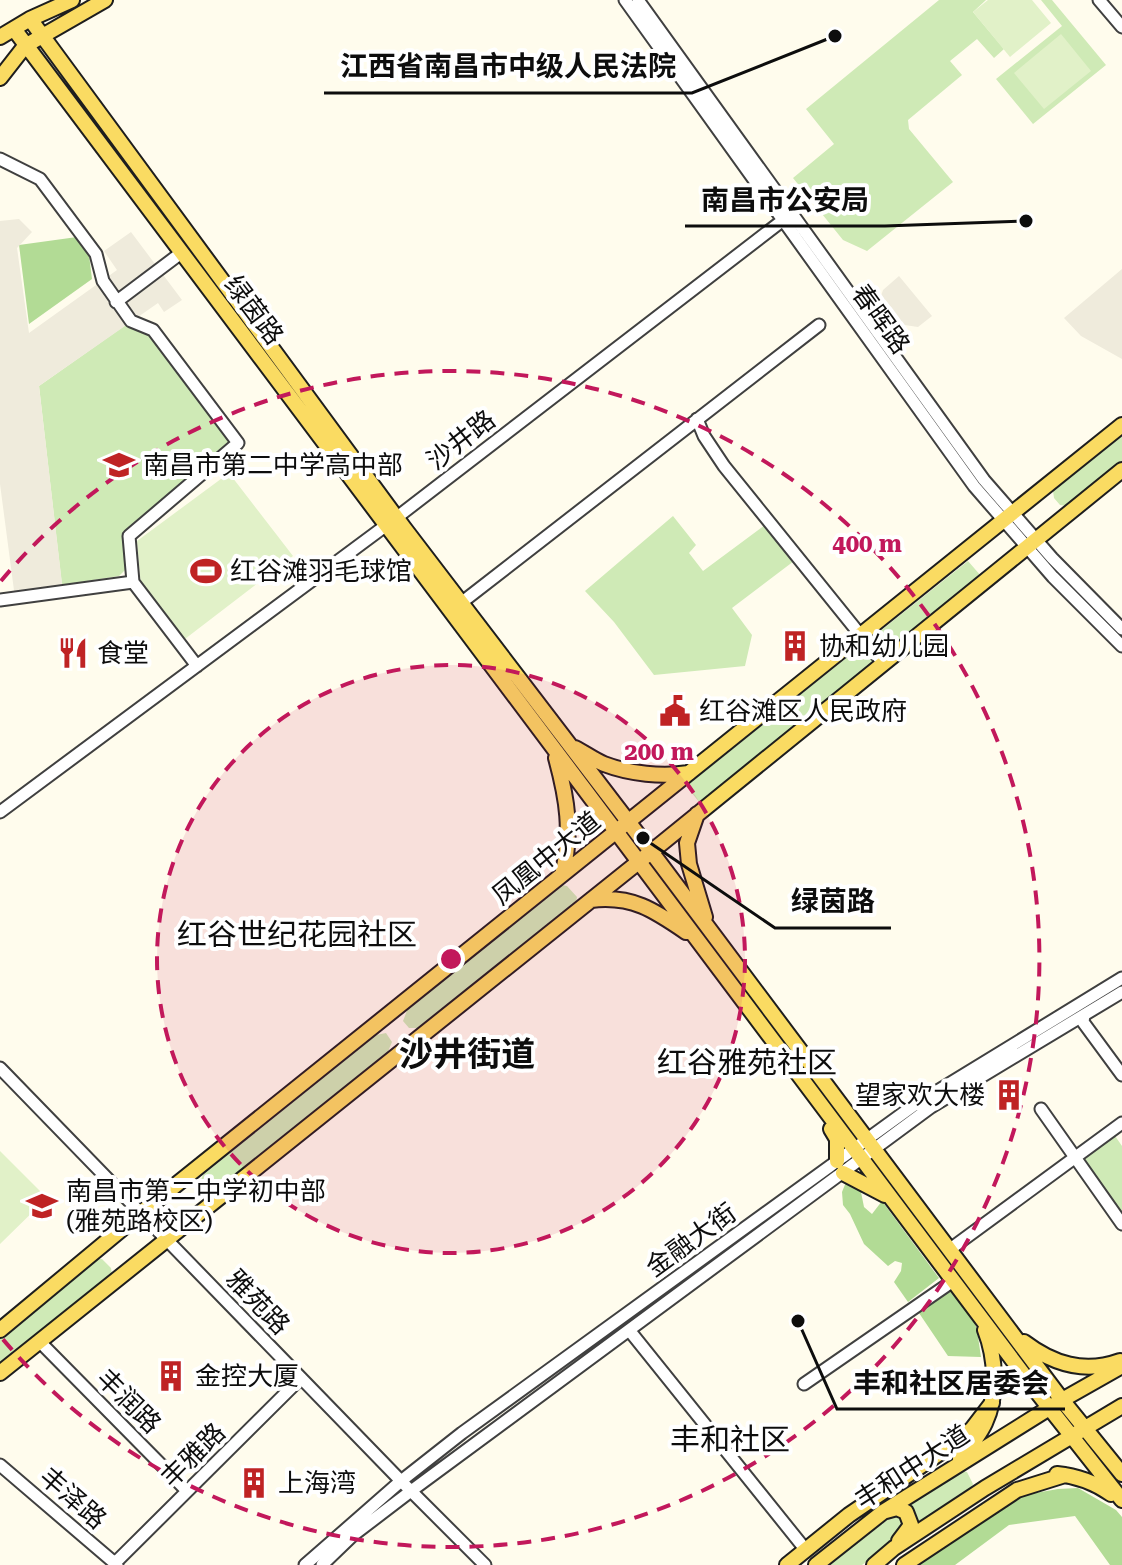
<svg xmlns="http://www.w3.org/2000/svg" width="1122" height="1565" viewBox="0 0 1122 1565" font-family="'Roboto Serif','Noto Sans SC',serif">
<rect width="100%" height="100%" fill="#fffced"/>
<path fill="#cfeab6" d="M 939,0 L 986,0 L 973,12 L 1004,49 L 994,58 L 977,39 L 950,61 L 962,75 L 908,120 L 909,129 L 953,182 L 867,251 L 843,240 L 793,178 L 834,144 L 806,109 Z
M 1041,0 L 1052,0 L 1106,65 L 1033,124 L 996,79 L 1062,26 Z
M 127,324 L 149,333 L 230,441 L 123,535 L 126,569 L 119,576 L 62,585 L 39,386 Z
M 1122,436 L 1122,462 L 1068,506 L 1060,505 L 1054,498 L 1053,491 Z
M 673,516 L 696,545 L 689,553 L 703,571 L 765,525 L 794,561 L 732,608 L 752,635 L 745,666 L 654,675 L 614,622 L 585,591 Z
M 968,561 L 981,576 L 700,803 L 686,786 Z
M 562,885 L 567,886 L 577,897 L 576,903 L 420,1028 L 409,1028 L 403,1021 L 408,1008 Z
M 386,1033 L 392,1042 L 387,1054 L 216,1192 L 209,1193 L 200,1182 L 203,1175 L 376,1035 Z
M 1113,1133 L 1122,1146 L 1122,1220 L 1078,1158 Z
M 97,1259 L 102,1259 L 111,1268 L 112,1275 L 0,1366 L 0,1337 Z
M 962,1471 L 967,1472 L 973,1484 L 971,1488 L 862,1565 L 829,1565 L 900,1510 Z"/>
<path fill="#b2db95" d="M 77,237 L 88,247 L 92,279 L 29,324 L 19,245 Z
M 846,1182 L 860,1187 L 864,1207 L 872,1214 L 882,1201 L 939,1278 L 908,1302 L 894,1282 L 901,1271 L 902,1263 L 895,1261 L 888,1266 L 864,1244 L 850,1214 L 843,1205 L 842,1192 Z
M 952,1289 L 973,1317 L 977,1330 L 981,1357 L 948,1356 L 919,1313 Z
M 1078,1488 L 1116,1510 L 1122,1517 L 1122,1565 L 1110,1565 L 1075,1516 L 1009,1525 L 955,1565 L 915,1565 L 1024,1495 L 1058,1489 Z"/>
<path fill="#e1f1c8" d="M 988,0 L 1032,0 L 1051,23 L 1010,57 L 973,12 Z
M 1061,34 L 1091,71 L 1044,109 L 1014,73 Z
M 229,473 L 293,556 L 181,642 L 141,587 L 137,541 Z
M 0,1151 L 47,1198 L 0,1244 Z"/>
<path fill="#efebdc" d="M 19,219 L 32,232 L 17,248 L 29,333 L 117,270 L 104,251 L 131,232 L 182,300 L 164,312 L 158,303 L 39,386 L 63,592 L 15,598 L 0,484 L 0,221 Z
M 1122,269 L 1122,359 L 1081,336 L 1064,318 Z
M 899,276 L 932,316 L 918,327 L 898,324 L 883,305 L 880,299 L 883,290 Z"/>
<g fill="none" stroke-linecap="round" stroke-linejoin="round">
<defs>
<path id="minor" d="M 625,0 L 974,486 L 1053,577 L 1122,646
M 638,0 L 984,480 L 1052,558 L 1122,629
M 1099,0 L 1122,27
M 0,159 L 40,179 L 96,254 L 103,281 L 131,321 L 153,330 L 238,443 L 129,536 L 133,582 L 0,600
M 116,302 L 181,253
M 697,419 L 704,436 L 724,466 L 883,663
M 133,582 L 197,666
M 461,603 L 819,325
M 0,812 L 396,518 L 791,214
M 1084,1015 L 1083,1022 L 1122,1075
M 0,1068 L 401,1481 L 485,1565
M 1041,1109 L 1122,1224
M 949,1250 L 1122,1123
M 629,1330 L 805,1549
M 39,1341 L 187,1491
M 804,1384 L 953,1281
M 0,1465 L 117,1565
M 115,1563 L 301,1378
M 305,1565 L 401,1481 L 462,1433 L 913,1106 L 1122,978
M 322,1565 L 352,1536 L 411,1491 L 931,1107 L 1122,992"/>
<path id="major" d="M 30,19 L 404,528 L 659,862 L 1062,1400 L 1122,1474
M 14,29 L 1033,1387 L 1122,1500
M 0,37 L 30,19 L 72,0
M 0,78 L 25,46 L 105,0
M 575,748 C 585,753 594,760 604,764 C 630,774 662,777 689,773
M 556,758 C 567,798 573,833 562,875
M 697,814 L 687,843 L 689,864 L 705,917
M 591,900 C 632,895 654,910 686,932
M 831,1129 L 837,1139 L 837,1161
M 843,1173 L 885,1195
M 0,1330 L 141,1213 L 1122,425
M 1024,1342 C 1053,1364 1084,1374 1120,1361
M 0,1373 L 651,852 L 1122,470
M 960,1459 C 969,1448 979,1436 985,1423 C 998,1395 996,1358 985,1330
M 1057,1474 C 1078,1476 1094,1482 1111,1494
M 886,1511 L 897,1508 L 906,1512 L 911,1525 L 899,1541
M 787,1565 L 849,1515 L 950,1446 L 972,1429 L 992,1403
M 816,1565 L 883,1512 L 1062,1400 L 1122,1366
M 874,1565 L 894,1548 L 985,1488 L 1122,1406
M 904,1565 L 1017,1490 L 1065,1475"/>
</defs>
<use href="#minor" stroke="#404040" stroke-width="15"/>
<use href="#major" stroke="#1e1e1e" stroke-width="18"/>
<use href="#minor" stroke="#fff" stroke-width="11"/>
<use href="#major" stroke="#fadb62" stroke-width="14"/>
</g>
<circle cx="451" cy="959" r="294" fill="#c2185b" fill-opacity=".12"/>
<g fill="none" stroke="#c2185b" stroke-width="4" stroke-dasharray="14 10">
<circle cx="451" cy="959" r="294"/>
<path d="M1 581A588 588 0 1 1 1 1337"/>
</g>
<defs>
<symbol id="school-bare" viewBox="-9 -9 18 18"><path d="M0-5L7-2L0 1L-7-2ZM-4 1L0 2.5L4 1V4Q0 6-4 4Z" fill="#bf2324" stroke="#fff" stroke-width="2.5" paint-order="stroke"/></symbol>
<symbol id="stadium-bare" viewBox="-9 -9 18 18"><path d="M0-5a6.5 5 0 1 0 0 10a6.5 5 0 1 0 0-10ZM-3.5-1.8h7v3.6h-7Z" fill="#bf2324" stroke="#fff" stroke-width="2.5" paint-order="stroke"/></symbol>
<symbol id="building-bare" viewBox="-9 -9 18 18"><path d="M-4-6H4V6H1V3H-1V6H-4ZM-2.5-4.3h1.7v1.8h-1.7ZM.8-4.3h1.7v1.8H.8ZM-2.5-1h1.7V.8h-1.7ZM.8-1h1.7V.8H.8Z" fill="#bf2324" stroke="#fff" stroke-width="2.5" paint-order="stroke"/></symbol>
<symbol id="restaurant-bare" viewBox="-9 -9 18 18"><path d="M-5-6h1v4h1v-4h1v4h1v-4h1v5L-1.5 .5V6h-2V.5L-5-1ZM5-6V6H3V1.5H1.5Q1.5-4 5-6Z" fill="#bf2324" stroke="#fff" stroke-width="2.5" paint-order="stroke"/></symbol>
<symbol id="civic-bare" viewBox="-9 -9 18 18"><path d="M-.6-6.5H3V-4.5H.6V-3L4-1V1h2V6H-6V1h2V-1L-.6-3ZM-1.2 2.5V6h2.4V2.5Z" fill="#bf2324" stroke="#fff" stroke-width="2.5" paint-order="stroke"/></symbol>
</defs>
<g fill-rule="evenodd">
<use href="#school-bare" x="97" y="443" width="44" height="44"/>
<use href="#stadium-bare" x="184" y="549" width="44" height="44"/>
<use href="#building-bare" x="773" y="624" width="44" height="44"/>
<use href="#restaurant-bare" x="51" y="631" width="44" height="44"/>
<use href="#civic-bare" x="653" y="689" width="44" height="44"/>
<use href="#building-bare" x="987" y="1073" width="44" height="44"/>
<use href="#school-bare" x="20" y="1184" width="44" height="44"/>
<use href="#building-bare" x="149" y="1354" width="44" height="44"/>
<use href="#building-bare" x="232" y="1461" width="44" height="44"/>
</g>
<g text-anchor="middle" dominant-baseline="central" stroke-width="8" stroke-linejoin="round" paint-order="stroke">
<g font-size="26" fill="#0d0d0d" stroke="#fff">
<text transform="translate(254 310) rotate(53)">绿茵路</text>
<text transform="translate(881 319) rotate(54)">春晖路</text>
<text transform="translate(461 440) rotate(-38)">沙井路</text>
<text transform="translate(546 858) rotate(-39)">凤凰中大道</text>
<text transform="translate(691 1240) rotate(-36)">金融大街</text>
<text transform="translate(258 1302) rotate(46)">雅苑路</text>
<text transform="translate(129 1401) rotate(45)">丰润路</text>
<text transform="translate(193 1455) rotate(-45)">丰雅路</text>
<text transform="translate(912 1467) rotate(-33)">丰和中大道</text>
<text transform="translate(73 1498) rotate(41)">丰泽路</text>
</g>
<g font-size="26" fill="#0d0d0d" stroke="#fff" text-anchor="start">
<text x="143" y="465">南昌市第二中学高中部</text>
<text x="230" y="571">红谷滩羽毛球馆</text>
<text x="819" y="646">协和幼儿园</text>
<text x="97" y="653">食堂</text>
<text x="699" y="711">红谷滩区人民政府</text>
<text x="985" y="1095" text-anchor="end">望家欢大楼</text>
<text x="66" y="1191">南昌市第二中学初中部<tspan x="66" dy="30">(雅苑路校区)</tspan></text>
<text x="195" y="1376">金控大厦</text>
<text x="278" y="1483">上海湾</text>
</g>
<g font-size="30" fill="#0d0d0d" stroke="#fff">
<text x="297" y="934">红谷世纪花园社区</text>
<text x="747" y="1062">红谷雅苑社区</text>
<text x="730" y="1439">丰和社区</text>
</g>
<g font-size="34" font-weight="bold" fill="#0d0d0d" stroke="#fff">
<text x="467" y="1054">沙井街道</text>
</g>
</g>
<circle cx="451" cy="959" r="12" fill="#c2185b" stroke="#fff" stroke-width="4"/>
<g font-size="24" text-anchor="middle" font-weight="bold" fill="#c2185b" stroke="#fff" stroke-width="8" stroke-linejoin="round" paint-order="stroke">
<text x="867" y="552">400 m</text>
<text x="659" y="760">200 m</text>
</g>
<path fill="none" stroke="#0d0d0d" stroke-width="3" d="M835 36L692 93H324M1026 221L885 226H685M643 838L775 928H891M798 1321L837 1409H1065"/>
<g fill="#0d0d0d" stroke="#fff" stroke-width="3">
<circle cx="835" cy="36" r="8"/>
<circle cx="1026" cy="221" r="8"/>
<circle cx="643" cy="838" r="8"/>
<circle cx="798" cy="1321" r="8"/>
</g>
<g font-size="28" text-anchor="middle" font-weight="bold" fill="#0d0d0d" stroke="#fff" stroke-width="8" stroke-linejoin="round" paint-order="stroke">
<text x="508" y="76">江西省南昌市中级人民法院</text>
<text x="785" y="210">南昌市公安局</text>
<text x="833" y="911">绿茵路</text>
<text x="951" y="1393">丰和社区居委会</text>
</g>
</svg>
